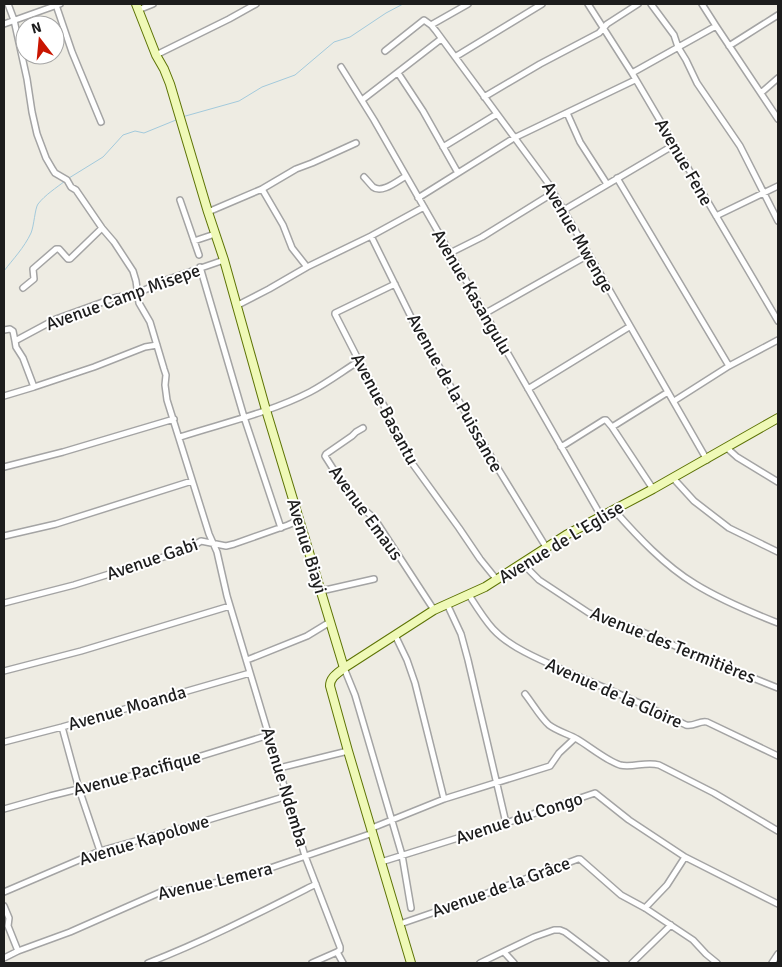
<svg xmlns="http://www.w3.org/2000/svg" width="782" height="967" viewBox="0 0 782 967" font-family="Signika,sans-serif">
<rect width="100%" height="100%" fill="#eeece3"/>
<g fill="none" stroke-linecap="round" stroke-linejoin="round">
<path stroke="#a3cadc" stroke-width="1" d="M 182,117 L 239,101 L 262,87 L 295,75 L 334,42 L 350,37 L 386,13 L 403,4
M 69,178 L 103,157 L 123,135 L 135,131 L 144,133 L 176,120
M 4,271 C 13,259 24,248 31,233 C 34,226 35,208 38,204 C 45,195 56,188 65,181"/>
<defs>
<path id="street" d="M 8,4 L 14,20 L 27,79 L 32,112 L 37,134 L 46,158 L 53,170 L 55,173 L 67,180 L 71,187 L 76,190 L 102,228 L 114,242 L 133,271 L 136,281 L 139,303 L 150,322 L 164,369 L 166,375 L 165,385 L 167,400 L 209,534 L 217,552 L 227,596 L 305,856 L 340,947 L 340,950 L 337,952
M 588,4 L 632,73 L 778,321
M 651,4 L 674,35 L 678,47 L 686,60 L 697,83 L 740,146 L 778,221
M 702,4 L 716,26 L 778,119
M 56,5 L 72,52 L 101,122
M 138,10 L 153,4
M 4,24 L 60,4
M 431,25 L 468,4
M 729,46 L 778,15
M 385,51 L 424,20 L 431,25 L 436,31 L 548,183 L 707,460
M 156,55 L 229,19 L 256,4
M 455,57 L 542,4
M 341,67 L 374,120 L 601,516
M 398,73 L 423,111 L 458,173
M 632,73 L 716,26
M 761,93 L 778,78
M 484,97 L 540,64 L 599,33 L 607,24 L 638,4
M 362,100 L 441,39
M 567,113 L 580,142 L 607,184
M 443,147 L 497,114
M 364,177 C 367,180 370,184 373,187 C 382,194 397,181 406,176
M 617,178 L 729,366
M 262,189 L 283,225 L 292,248 L 307,267
M 418,198 L 514,138 L 635,80
M 180,200 L 199,255
M 564,210 L 674,145
M 208,212 L 262,189 L 296,169 L 312,163 L 356,143
M 716,216 L 778,186
M 371,236 L 414,323 L 497,467 L 546,547
M 194,241 L 215,234
M 450,253 L 482,237 L 553,193
M 200,267 L 244,417 L 281,528
M 395,284 L 335,313 L 335,314 L 359,361 L 388,413 L 395,436 L 412,463 L 459,528 L 480,559 L 497,580
M 23,288 L 34,279 L 33,269 L 56,249 L 59,249 L 68,259 L 70,259 L 102,228
M 236,306 L 269,289 L 307,267 L 371,236 L 424,207
M 484,314 L 588,255
M 4,330 L 10,329 L 13,331 L 15,341
M 34,387 L 23,358 L 16,347 L 15,341 L 56,319 L 114,298 L 138,293 L 166,280 L 224,260
M 528,389 L 629,327
M 4,396 L 34,387 L 94,367 L 145,347 L 157,345
M 674,401 L 729,366 L 778,340
M 612,427 L 653,489
M 363,428 L 356,432 L 352,436 L 326,454 L 325,456 L 339,478 L 361,507 L 374,518 L 434,610
M 180,437 C 223,423 269,413 310,392 C 327,383 343,371 359,361
M 561,447 L 604,420 L 606,420 L 612,427 L 668,392
M 727,448 L 737,457 L 778,482
M 4,467 L 63,452 L 174,419
M 673,478 L 694,501 L 729,528 L 778,552
M 614,510 C 638,537 664,565 695,584 C 721,600 750,612 778,623
M 4,536 L 56,524 L 192,481
M 523,564 L 539,580 L 589,613 L 605,620 L 628,626 L 718,664 L 778,688
M 321,591 L 374,579
M 469,595 C 476,606 484,619 493,629 C 510,648 545,662 568,672 C 608,689 648,706 686,725 C 694,727 700,720 707,722 L 778,756
M 4,603 L 74,585 L 148,562 L 188,549 L 201,541 L 226,546 L 234,544 L 288,525 L 299,520
M 447,604 L 461,634 L 468,660 L 506,823
M 395,635 L 407,660 L 415,683 L 444,799
M 247,660 L 307,636 L 330,622
M 344,668 L 355,695 L 402,855 L 411,908
M 4,671 L 81,651 L 230,606
M 525,694 C 533,704 540,717 549,725 C 557,731 568,734 577,739 C 589,746 607,761 620,765 C 633,768 646,761 659,765 L 714,793 L 778,831
M 62,727 L 79,789 L 100,851
M 4,742 L 62,727 L 250,673
M 279,768 L 348,751
M 4,809 L 50,796 L 159,769 L 269,735
M 372,828 L 444,799 L 550,766 L 559,753 L 575,738
M 381,862 L 506,823 L 595,793 L 629,820 L 685,857 L 778,904
M 4,892 L 100,851 L 178,829 L 287,796
M 4,906 L 9,918 L 8,926 L 18,951
M 645,908 L 667,885 L 685,857
M 400,924 L 464,902 L 578,859 L 580,859 L 621,895 L 645,908 L 693,940 L 706,954 L 717,963
M 337,952 L 343,963
M 504,952 L 514,963
M 4,958 L 18,951 L 70,932 L 163,891 L 182,889 L 241,878 L 373,833
M 148,963 C 205,941 261,912 316,884
M 312,963 L 337,952
M 480,963 L 534,937 L 554,930 L 560,930 L 565,932 L 606,963
M 632,963 L 671,925
M 772,963 L 778,954"/>
<path id="secondary" d="M 136,4 L 156,55 L 164,69 L 170,84 L 208,212 L 224,260 L 266,410 L 344,668
M 411,963 L 348,751 L 330,686 C 330,677 338,673 344,668 L 434,610 L 485,587 L 566,535 L 653,489 L 778,418"/>
</defs>
<use href="#street" stroke="#a4a4a4" stroke-width="8"/>
<use href="#secondary" stroke="#5d7305" stroke-width="10"/>
<use href="#street" stroke="#fff" stroke-width="5"/>
<use href="#secondary" stroke="#eff9b7" stroke-width="8"/>
</g>
<g text-anchor="middle" dominant-baseline="central" stroke-width="4" stroke-linejoin="round" paint-order="stroke">
<g font-size="18" fill="#1d1d1d" stroke="#fff">
<text transform="translate(684 162) rotate(60)">Avenue Fene</text>
<text transform="translate(578 237) rotate(60)">Avenue Mwenge</text>
<text transform="translate(472 292) rotate(60)">Avenue Kasangulu</text>
<text transform="translate(123 297) rotate(-20)">Avenue Camp Misepe</text>
<text transform="translate(455 393) rotate(61)">Avenue de la Puissance</text>
<text transform="translate(385 409) rotate(62)">Avenue Basantu</text>
<text transform="translate(366 513) rotate(54)">Avenue Emaus</text>
<text transform="translate(561 542) rotate(-31)">Avenue de L'Eglise</text>
<text transform="translate(307 546) rotate(73)">Avenue Biayi</text>
<text transform="translate(152 559) rotate(-19)">Avenue Gabi</text>
<text transform="translate(673 645) rotate(22)">Avenue des Termitières</text>
<text transform="translate(614 693) rotate(24)">Avenue de la Gloire</text>
<text transform="translate(127 708) rotate(-16)">Avenue Moanda</text>
<text transform="translate(137 773) rotate(-15)">Avenue Pacifique</text>
<text transform="translate(285 787) rotate(73)">Avenue Ndemba</text>
<text transform="translate(519 818) rotate(-18)">Avenue du Congo</text>
<text transform="translate(144 840) rotate(-17)">Avenue Kapolowe</text>
<text transform="translate(215 881) rotate(-13)">Avenue Lemera</text>
<text transform="translate(501 887) rotate(-20)">Avenue de la Grâce</text>
</g>
</g>
<rect width="782" height="967" fill="none" stroke="#1d1d1d" stroke-width="10"/>
<g transform="translate(40 40) rotate(344)"><circle r="24" fill="#ffffff" stroke="#a5a5a5"/>
<path d="M0-4L9 19L0 12L-9 19Z" fill="#c91501"/>
<text y="-8" font-size="14" font-weight="bold" text-anchor="middle" fill="#1d1d1d">N</text>
</g>
</svg>
